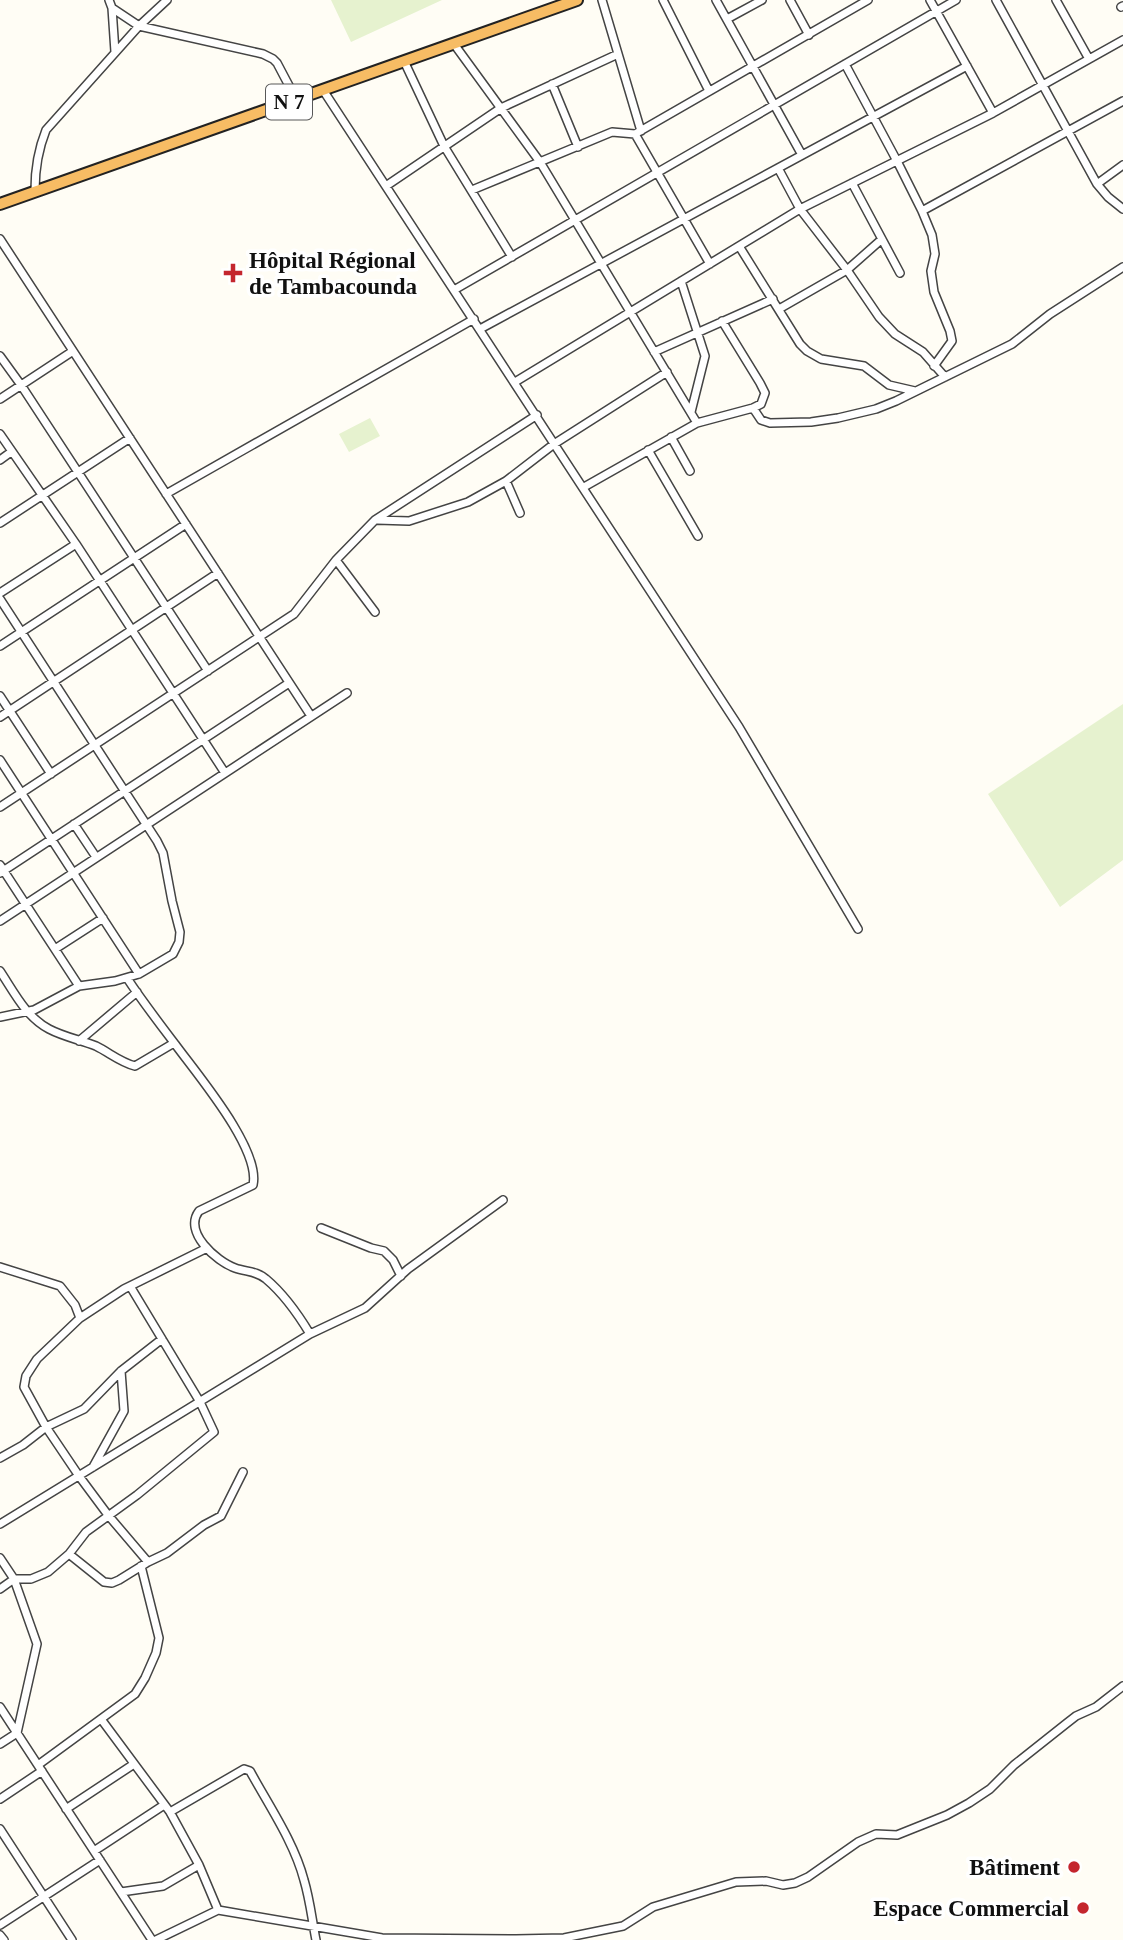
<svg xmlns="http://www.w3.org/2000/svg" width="1123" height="1940" viewBox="0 0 1123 1940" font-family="'Times New Roman',serif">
<rect width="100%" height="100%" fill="#fffdf5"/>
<path fill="#e6f2cf" d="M 331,0 L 442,0 L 351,42 Z
M 370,418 L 380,436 L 349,452 L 339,434 Z
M 1123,704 L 1123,860 L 1060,907 L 988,794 Z"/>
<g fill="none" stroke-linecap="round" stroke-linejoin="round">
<defs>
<path id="minor" d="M 109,0 L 112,8 L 139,26 L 263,54 L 273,59 L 277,63 L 296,99
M 602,0 L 641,131
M 663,0 L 709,91
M 716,0 L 802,155
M 790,0 L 809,35
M 930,0 L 993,113
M 996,0 L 1097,184 L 1108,197 L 1123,209
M 1056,0 L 1089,59
M 1121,7 L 1123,6
M 112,8 L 115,52
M 727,19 L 762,0
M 454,44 L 540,162 L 697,423
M 404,61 L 444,146 L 512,257
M 845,64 L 897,161 L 922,211 L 932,235 L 935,254 L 931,271 L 934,292 L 950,331 L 952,341 L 934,366
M 552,84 L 578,147
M 323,90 L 739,727 L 858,929
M 635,134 L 710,264
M 778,168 L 800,209 L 847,270 L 879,317 L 895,334 L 923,352 L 945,377
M 852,183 L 900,273
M 1097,184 L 1123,165
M 386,186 L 501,108 L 618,54
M 35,190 C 35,168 38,150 46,130 L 139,26 L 167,0
M 472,190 L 612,132 L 635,134 L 868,0
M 922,211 L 1123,101
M 0,239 L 311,716
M 739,246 L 800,344 L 807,351 L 821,359 L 864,366 L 889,385 L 915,391
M 681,281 L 705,356 L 691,412
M 454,290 L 956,0
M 779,309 L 847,270 L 882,239
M 480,329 L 967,66
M 654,352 L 773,299
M 0,356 L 21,385 L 208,671
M 515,382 L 800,209 L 993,113 L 1123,40
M 0,399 L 73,351
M 753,408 L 761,420 L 770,423 L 811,422 L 838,418 L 876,409 L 896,401 L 1012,344 L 1050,314 L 1123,267
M 0,434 L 76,544 L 225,773
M 671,437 L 690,471
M 648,450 L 698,536
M 0,460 L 11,452
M 506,481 L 520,513
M 584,487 L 697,423 L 753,408 L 761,404 L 765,393 L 760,383 L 722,321
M 166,494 L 474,319
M 377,520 L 409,521 L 468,502 L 506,481 L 554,444 L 667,372
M 0,523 L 130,438
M 336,560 L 375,612
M 0,593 L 76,544
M 0,599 L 157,841 L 163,853 L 172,901 L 180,932 L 179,942 L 173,954 L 139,974 L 115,981 L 79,986 L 34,1010 L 0,1017
M 0,646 L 186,524
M 0,696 L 51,774
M 0,717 L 218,573
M 0,760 L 139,974
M 0,807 L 294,614 L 336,560 L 375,520 L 537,415
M 74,824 L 96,857
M 0,865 L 79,986
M 0,873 L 289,683
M 0,921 L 347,693
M 55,949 L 103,918
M 0,971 C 14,992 26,1017 49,1029 C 64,1037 81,1040 96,1046 C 110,1053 120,1062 135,1066 L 174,1043
M 127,978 C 142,1001 159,1023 175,1044 C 196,1073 261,1149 253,1185 L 199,1211 C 183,1232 216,1261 235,1268 C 246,1272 257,1271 266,1279 C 285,1295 298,1314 310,1334
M 79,1041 L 137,992
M 321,1228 L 371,1248 L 384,1251 L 393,1260 L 401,1276
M 0,1267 L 60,1286 L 75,1305 L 80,1318
M 0,1458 L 23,1445 L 46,1427 L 84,1409 L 121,1371 L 162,1339
M 93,1467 L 124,1411 L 121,1371
M 0,1524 L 310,1334 L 365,1308 L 408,1269 L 503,1200
M 69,1554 L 104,1582 L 112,1583 L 119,1580 L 148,1562 L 167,1553 L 204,1525 L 221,1516 L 243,1472
M 0,1558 L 14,1579 L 37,1644 L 17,1733 L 0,1744
M 148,1562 L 108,1515 L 79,1476 L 46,1427 L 24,1387 L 26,1376 L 37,1359 L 80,1318 L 124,1289 L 207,1248
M 0,1589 L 14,1579 L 31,1579 L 48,1572 L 69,1554 L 86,1532 L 137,1495 L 214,1432 L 200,1402 L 130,1286
M 0,1707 L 152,1940
M 101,1719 L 170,1812 L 199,1865 L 218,1910
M 38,1765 L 135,1694 L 145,1678 L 156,1653 L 159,1638 L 141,1566
M 0,1799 L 42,1771
M 66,1809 L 134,1764
M 170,1812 L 244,1769 L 250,1771 C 269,1806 294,1842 304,1880 C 310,1900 312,1920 316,1940
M 0,1829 L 72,1940
M 94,1851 L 164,1805
M 121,1892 L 163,1886 L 199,1865
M 0,1925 L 100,1860
M 0,1935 L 4,1940
M 156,1940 L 218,1910 L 382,1938 L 516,1939 L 564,1938 L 623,1926 L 653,1907 L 736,1882 L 766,1881 L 783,1885 L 795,1883 L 808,1877 L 858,1842 L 876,1834 L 897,1835 L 947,1815 L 969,1803 L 990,1789 L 1014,1765 L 1067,1723 L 1076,1716 L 1096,1707 L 1123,1686"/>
<path id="trunk" d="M 0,204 L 577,0"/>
</defs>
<use href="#minor" stroke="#444" stroke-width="10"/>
<use href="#trunk" stroke="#222" stroke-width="14"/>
<use href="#minor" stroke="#fff" stroke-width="7"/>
<use href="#trunk" stroke="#f7bc64" stroke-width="10"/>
</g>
<g fill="#c4262e" stroke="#fff" stroke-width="2.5">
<path d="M229.5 262.5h7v7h7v7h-7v7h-7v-7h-7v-7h7z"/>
<circle cx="1074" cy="1867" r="7"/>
<circle cx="1083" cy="1908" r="7"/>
</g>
<g text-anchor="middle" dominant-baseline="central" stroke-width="7" stroke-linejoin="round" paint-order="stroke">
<rect fill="#fff" stroke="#585858" stroke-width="2" x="266" y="84.5" width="46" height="35" rx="5"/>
<g font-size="21" font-weight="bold" fill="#111">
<text x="289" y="102">N 7</text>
</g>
<g font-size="23" font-weight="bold" fill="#111" stroke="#fff" text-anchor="end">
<text x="249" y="260" text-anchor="start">Hôpital Régional<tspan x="249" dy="26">de Tambacounda</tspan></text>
<text x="1060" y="1867">Bâtiment</text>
<text x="1069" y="1908">Espace Commercial</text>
</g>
</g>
</svg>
